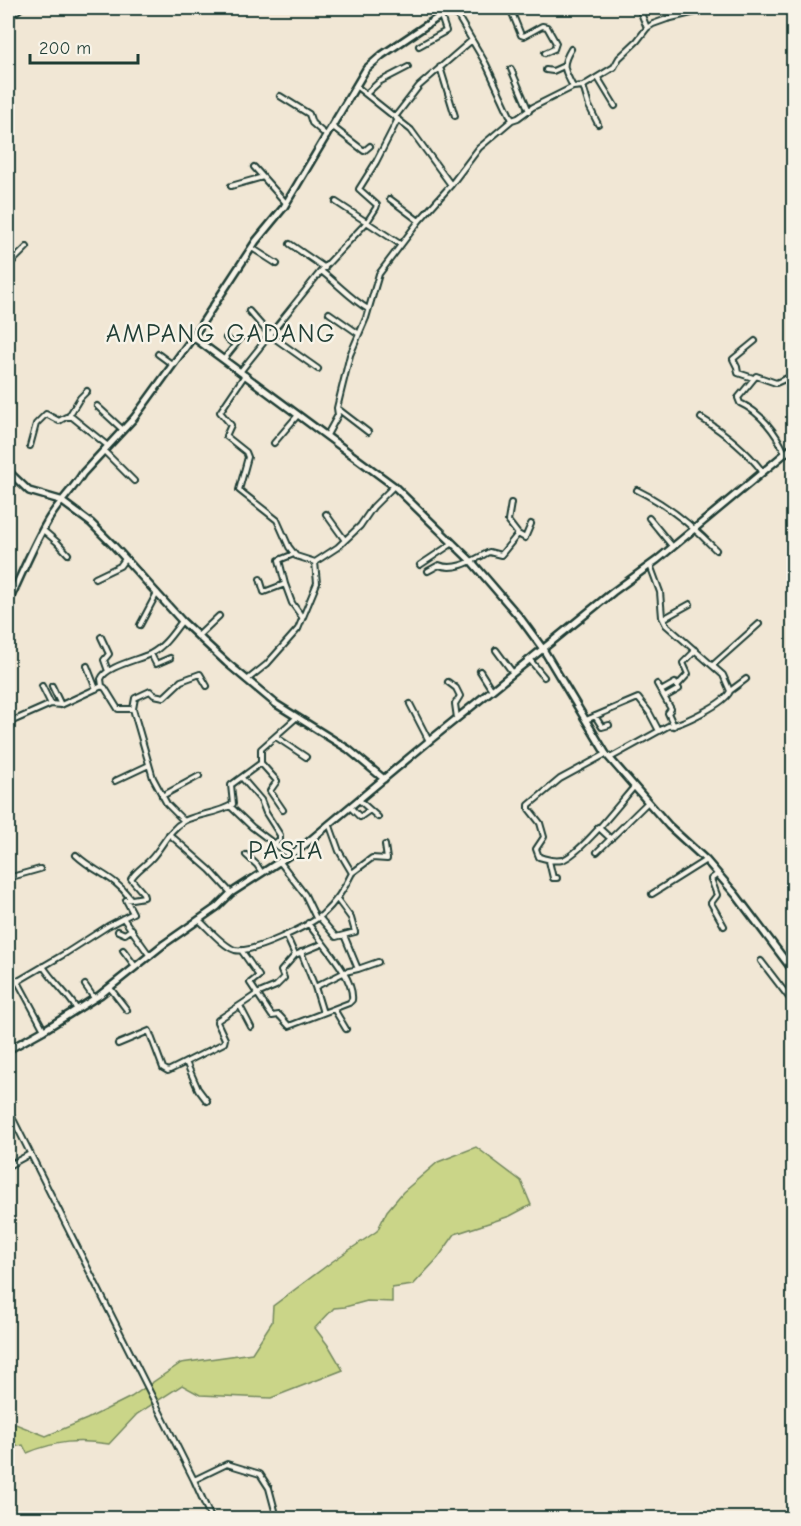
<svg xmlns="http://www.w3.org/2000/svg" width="801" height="1526" viewBox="0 0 801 1526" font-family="'Comic Neue',sans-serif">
<rect width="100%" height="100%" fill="#f1e7d5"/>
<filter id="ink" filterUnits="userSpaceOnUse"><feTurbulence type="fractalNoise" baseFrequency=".0167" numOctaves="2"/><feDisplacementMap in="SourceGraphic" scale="12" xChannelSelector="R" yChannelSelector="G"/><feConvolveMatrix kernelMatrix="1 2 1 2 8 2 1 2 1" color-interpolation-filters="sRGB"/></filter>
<g filter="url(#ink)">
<path fill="#cad588" stroke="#74895e" stroke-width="1.5" d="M 476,1147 L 521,1181 L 531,1205 L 510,1216 L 455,1234 L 438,1258 L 413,1285 L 392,1288 L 392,1302 L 367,1301 L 345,1307 L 334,1308 L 315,1328 L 330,1348 L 343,1370 L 271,1398 L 200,1395 L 182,1385 L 137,1414 L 109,1444 C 78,1439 56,1441 27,1453 L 23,1445 L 8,1448 L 8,1421 L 46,1436 L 87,1419 L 131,1397 L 181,1363 L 252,1353 L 272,1322 L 273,1306 L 333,1261 L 377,1231 L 387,1211 L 403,1192 L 438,1162 Z"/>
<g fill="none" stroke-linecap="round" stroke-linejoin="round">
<defs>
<path id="street" d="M 453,8 L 486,64 L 512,120
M 510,8 L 521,35 L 524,36 L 542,26 L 547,27 L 556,43 L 554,49 L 545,53
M 639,8 L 647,28
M 8,18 L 21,8
M 419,46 L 446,31 L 441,16
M 571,49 C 560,67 565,70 573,87
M 440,67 L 455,116
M 511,69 L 529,111
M 546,70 L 553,71 L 564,66
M 598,78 L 615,106
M 583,86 L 589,106 L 598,124
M 357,87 L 411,130 L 451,185
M 366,94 L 379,82 L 408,67
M 280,96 L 309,114 L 312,123 L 327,136
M 395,117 L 419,86 L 472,40
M 333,127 L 364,151 L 370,146
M 254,167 L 286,203
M 231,186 L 263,177
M 390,199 L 419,221
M 336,202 L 400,244
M 290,244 L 325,268
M 252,248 L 277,264
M 8,266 L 27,247
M 321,271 C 337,283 351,299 368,309
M 249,311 L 270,335 L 318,369
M 329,313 L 359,334
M 226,338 L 235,345
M 158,354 L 173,365
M 224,359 L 240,339
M 240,372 L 321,271 L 367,222 L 376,208 L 377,205 L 359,189 L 376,162 L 398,119
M 245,375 L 220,412 L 231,425 L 226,436 L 246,452 L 248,457 L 239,490 L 277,520 L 289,547 L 296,556 L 315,562
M 753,378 L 738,373 L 737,367 L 733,359 L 755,341
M 97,406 L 123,430
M 338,409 L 368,432
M 69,416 L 80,398 L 87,391
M 701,418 C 725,433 745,449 762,471
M 327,435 L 338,415 L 337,408 L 350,355 L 366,318 L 379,274 L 419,221 L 451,185 L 479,148 L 512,120 L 518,118 L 533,107 L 573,87 L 583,86 L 614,67 L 619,58 L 637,41 L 647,28 L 653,24 L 667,19 L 712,8
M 274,443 L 298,415
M 30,446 L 36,424 L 46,414 L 59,421 L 66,417 L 72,417 L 108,446
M 104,451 L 134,481
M 785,453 C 776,432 760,412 740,403 L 738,398 L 756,376 L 776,383 L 794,375
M 8,485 L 14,478
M 637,490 C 668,505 693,526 716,550
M 326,514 L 344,539
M 649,518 L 672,546
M 43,530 L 57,542 L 68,554
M 518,534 L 525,538 L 531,524
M 420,565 L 453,543
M 428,571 L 439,565 C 456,572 475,559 489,552 L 501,555 L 518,534 L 508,521 L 511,503
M 95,578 L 120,566 L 125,559
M 260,579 L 264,592 L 285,584 L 292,603 L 302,617
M 285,584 L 279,560 L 294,554
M 663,619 L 690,604
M 182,621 C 173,633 164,647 150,654 C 137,660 105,667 101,679 L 102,686 L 105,688 L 118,709 L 133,709 L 153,778 L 167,804 L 184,821
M 140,625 L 157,593
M 198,636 L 219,616
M 101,637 L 109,654 L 104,660 L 108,671
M 496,650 L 513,673
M 151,654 L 156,664 L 170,658
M 530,660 L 544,677
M 713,665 L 759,624
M 87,666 L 96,689
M 480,671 L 492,690
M 247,680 L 267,664 L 298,629 L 317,583 L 315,562 L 338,547 L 360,526 L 373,507 L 394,486
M 448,682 L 456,688 L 460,696 L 455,704 L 457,718
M 657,684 L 671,709 L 668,713 L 674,726
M 42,686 L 51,704
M 52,686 L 61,705
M 661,691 L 675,683 L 677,686
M 730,691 L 746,679
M 665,697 L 679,689 L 677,686 L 688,674 L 683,663 L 696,650
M 410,704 L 429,741
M 133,709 L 135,698 L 150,691 L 154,695 L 164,697 L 181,681 L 200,674 L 207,686
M 595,716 L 602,727 L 609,725
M 586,720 L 638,698 L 649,712 L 659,731
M 8,723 L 51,704 L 61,705 L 102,686
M 276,737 L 306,757
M 606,754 L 560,779 L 529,805 L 529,809 L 540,823 L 544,837 L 536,849 L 539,857 C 547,859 553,862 562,860 C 580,855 620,803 634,787
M 610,758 L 668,726 C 681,725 726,703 730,691 L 723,675 L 666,625 L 662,617 L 660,592 L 650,565
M 261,763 L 277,781 L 270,791 L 283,810
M 242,778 L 261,800 L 266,813 L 280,835 L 280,839 L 274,844
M 115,781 L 149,765
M 162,796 L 199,776
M 359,800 L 378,817
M 230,806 L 252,827 L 289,855
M 350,807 L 360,817 L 370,810
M 598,827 L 611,839
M 169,834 L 210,870 L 231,893
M 597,852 L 647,803
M 76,855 C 95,873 113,875 130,898
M 246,855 L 257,865 L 262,873
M 549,861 L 553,878 L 557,878
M 280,862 L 305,895 L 316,918
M 352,873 L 372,858 L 387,859 L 385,845
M 718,874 L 711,879 L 717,895 L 711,903 L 724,926
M 8,878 L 40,869
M 652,894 L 706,860
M 319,917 L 336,937 L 355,932 L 351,918 L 337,899
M 123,918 L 150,956
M 199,920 C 209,929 223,946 235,950 C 252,954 308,926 322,915 C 334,904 345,888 352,873 L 339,851 L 330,826
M 118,931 L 125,934 L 132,929
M 286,935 L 295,955
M 123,950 L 135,966
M 241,950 L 259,976 L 250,983 L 272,1016 L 279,1015 L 289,1026 L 349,1003 L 352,1000 C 355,977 321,943 308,923
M 301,952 L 315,987 L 323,1013
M 761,961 L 794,1004
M 43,966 C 53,982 67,993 76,1008
M 358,969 L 378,962
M 17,980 L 44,1030
M 85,985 L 94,998
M 8,987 L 66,953 L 108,926 L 133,913 L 126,900 L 144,897 L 143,893 L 131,879 C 136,871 143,867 150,860 C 163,847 168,830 184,821 C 200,813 218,814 233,804 L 231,785 L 261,763 L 261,749 L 296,718
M 315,987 L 345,972 L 358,969 L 344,935
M 110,988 L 127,1010
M 240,1006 L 251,1027
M 334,1009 L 346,1029
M 118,1044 L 149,1031 L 163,1068 L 168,1071 L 224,1043 L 225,1039 L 217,1022 L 218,1020 L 257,994 L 276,986 L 284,978 L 281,971 L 295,955 L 322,944
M 186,1062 L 198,1089 L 207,1101
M 8,1109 L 194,1480 L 211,1518
M 8,1156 L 12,1164
M 8,1166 L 30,1154
M 194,1480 L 227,1464 L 260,1474 L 269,1488 L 277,1518"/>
<path id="secondary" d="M 193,337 L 394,486 L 472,562 L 521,619 L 543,649 L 606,754 L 669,826 L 706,860 L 736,895 L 794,972
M 8,471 L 29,491 L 60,500 L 91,523 L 113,545 L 182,621 L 227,663 L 276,704 L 348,749 L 384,779
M 8,603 C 21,576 32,548 47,522 C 57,504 72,491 83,473 L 134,418 L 148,399 L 193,337 L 256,241 L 284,207 L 366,69 L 382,55 L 452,8
M 8,1050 L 44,1030 L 100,995 L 164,944 L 217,907 L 231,893 L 302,847 L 429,741 L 613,592 L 657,560 L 794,446"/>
</defs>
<use href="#street" stroke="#1f3d34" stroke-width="8"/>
<use href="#secondary" stroke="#1f3d34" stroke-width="10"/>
<use href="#street" stroke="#f7f3e8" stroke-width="4"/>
<use href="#secondary" stroke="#f7f3e8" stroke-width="5"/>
</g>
</g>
<g text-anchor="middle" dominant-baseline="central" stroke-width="5" stroke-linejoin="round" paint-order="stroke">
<g font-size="26" letter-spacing="1.5" fill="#1f3d34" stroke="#f7f3e8">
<text x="221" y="334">AMPANG GADANG</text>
<text x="286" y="851">PASIA</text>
</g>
</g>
<rect width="801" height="1526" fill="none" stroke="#f7f3e8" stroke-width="30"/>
<rect x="15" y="15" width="771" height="1496" fill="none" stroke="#1f3d34" stroke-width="2" filter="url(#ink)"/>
<path d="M30 54v9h108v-9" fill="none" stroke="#1f3d34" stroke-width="3"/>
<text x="39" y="54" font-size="18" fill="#1f3d34" stroke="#f7f3e8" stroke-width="4.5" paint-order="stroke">200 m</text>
</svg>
